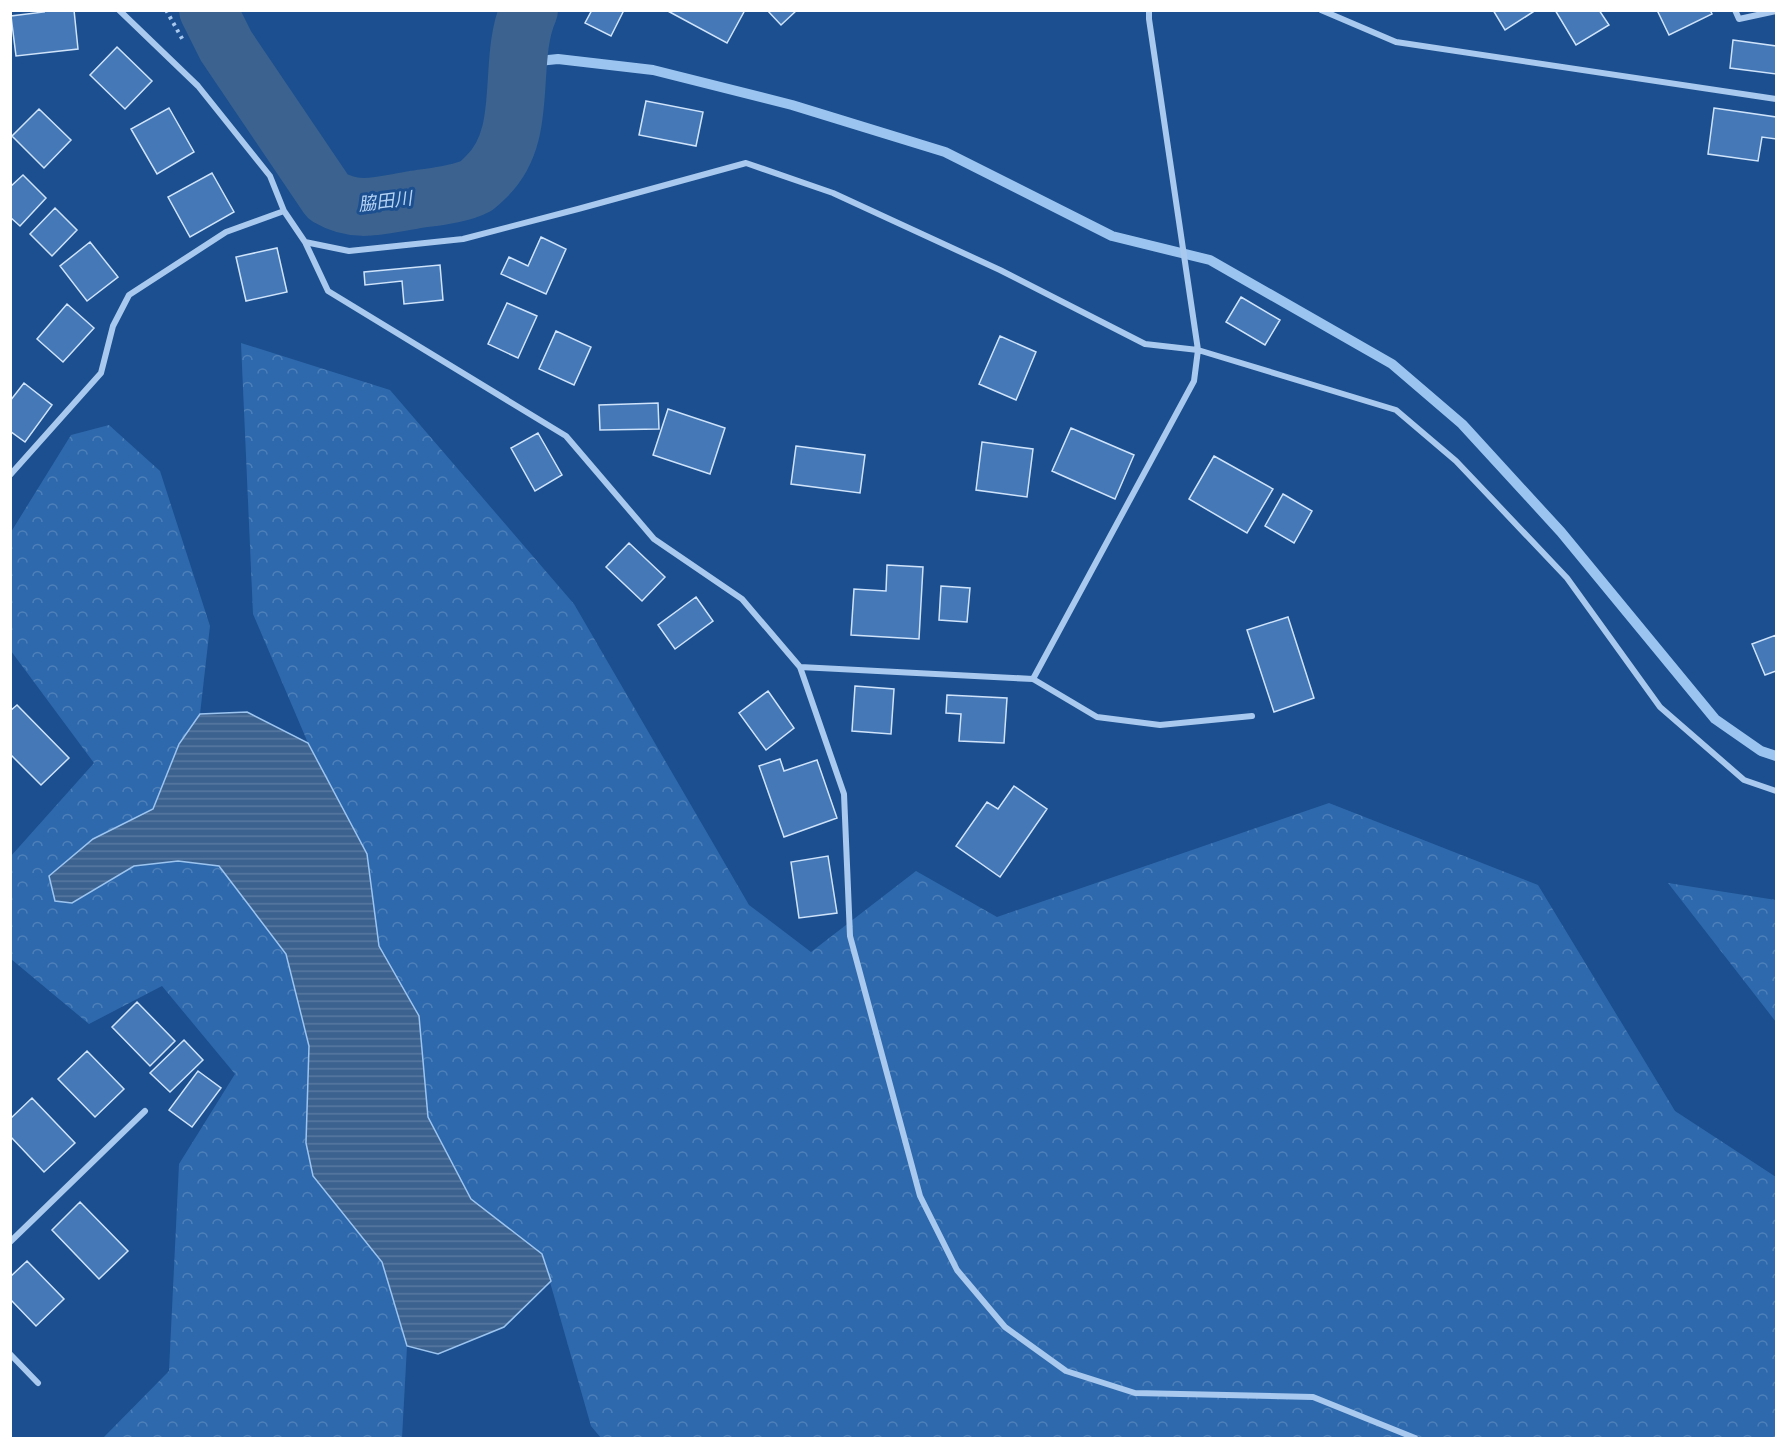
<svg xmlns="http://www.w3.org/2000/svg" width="1787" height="1449" viewBox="0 0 1787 1449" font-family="'Public Sans','Noto Sans JP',sans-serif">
<defs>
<pattern id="forest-crowns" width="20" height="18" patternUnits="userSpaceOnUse" patternTransform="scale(1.5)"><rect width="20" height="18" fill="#2e69ad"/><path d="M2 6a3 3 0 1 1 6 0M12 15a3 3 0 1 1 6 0" fill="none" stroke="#4d80b9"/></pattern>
<pattern id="water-rules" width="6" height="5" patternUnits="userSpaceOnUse" patternTransform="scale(1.5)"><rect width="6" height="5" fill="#3c6290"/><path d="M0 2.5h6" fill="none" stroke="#597aa1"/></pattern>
</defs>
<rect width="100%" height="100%" fill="#1b4f8f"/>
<path fill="url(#forest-crowns)" d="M 241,343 L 390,390 L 574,604 L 749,905 L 811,952 L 916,871 L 997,917 L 1329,803 L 1538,885 L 1675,1111 L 1776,1177 L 1776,1438 L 601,1438 L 591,1426 L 542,1254 L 471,1199 L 428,1117 L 419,1016 L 379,946 L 367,854 L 308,743 L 253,614 Z
M 109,425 L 160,471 L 210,626 L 200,714 L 179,744 L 153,810 L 93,839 L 72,903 L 134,866 L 178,861 L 219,866 L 286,954 L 309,1046 L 306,1143 L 313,1176 L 382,1262 L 407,1346 L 402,1438 L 103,1438 L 169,1371 L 179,1164 L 235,1074 L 162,986 L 89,1024 L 11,959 L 11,856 L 94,763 L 11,651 L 11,532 L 71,435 Z
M 1668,883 L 1776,900 L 1776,1022 Z"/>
<path fill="url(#water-rules)" stroke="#9cc4f0" stroke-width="1.5" d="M 247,712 L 308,743 L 367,854 L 379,946 L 419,1016 L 428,1117 L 471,1199 L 542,1254 L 551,1281 L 504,1327 L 438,1354 L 407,1346 L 382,1262 L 313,1176 L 306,1143 L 309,1046 L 286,954 L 219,866 L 178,861 L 134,866 L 72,903 L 55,901 L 49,876 L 93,839 L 153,809 L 179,744 L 200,714 Z"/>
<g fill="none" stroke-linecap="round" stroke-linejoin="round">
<path stroke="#9cc4f0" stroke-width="10" d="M 519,63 L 558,59 L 653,70 L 792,105 L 945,152 L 1112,236 L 1210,260 L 1392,364 L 1462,424 L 1561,532 L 1715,719 L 1761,751 L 1776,756"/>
<path stroke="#3c6290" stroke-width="58" d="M 208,10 L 226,46 L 328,197 C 357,214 381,205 413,200 C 431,197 459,195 476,186 C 479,184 483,180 486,177 C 531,134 506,62 529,10"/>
</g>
<path fill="#4478b7" stroke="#cfe3fa" stroke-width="1.5" d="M 43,10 L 74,10 L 78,49 L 16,56 L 11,16 L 44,12 Z
M 592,10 L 624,10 L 611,36 L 585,23 Z
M 666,10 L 745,10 L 727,43 Z
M 767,10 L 797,10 L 781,25 Z
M 1493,10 L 1536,10 L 1505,30 Z
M 1555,10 L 1599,10 L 1609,25 L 1576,45 Z
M 1657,10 L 1710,10 L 1712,14 L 1669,35 Z
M 1733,40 L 1776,46 L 1776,74 L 1730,68 Z
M 117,47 L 152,81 L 125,109 L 90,75 Z
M 646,101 L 703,112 L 696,146 L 639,135 Z
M 169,108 L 194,152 L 157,174 L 131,129 Z
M 1714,108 L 1776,117 L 1776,139 L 1762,137 L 1758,161 L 1708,154 Z
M 39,109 L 71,140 L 44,168 L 12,136 Z
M 212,173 L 234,212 L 190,237 L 168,197 Z
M 23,175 L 46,198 L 20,226 L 10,217 L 10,187 Z
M 55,208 L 77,230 L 52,256 L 30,234 Z
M 541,237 L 566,249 L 546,294 L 501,274 L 509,257 L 528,266 Z
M 90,242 L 118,277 L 87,301 L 60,266 Z
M 277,248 L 287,292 L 246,301 L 236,257 Z
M 440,265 L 443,300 L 404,304 L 402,281 L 365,285 L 364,272 Z
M 1241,297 L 1280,320 L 1265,345 L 1226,322 Z
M 507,303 L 537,316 L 518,358 L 488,344 Z
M 67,304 L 94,328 L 63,362 L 37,339 Z
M 556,331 L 591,347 L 574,385 L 539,369 Z
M 1000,336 L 1036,352 L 1016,400 L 979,384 Z
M 24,383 L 52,405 L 25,442 L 10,431 L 10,401 Z
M 658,403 L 659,429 L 600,430 L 599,405 Z
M 668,409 L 725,428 L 710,474 L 653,455 Z
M 1071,428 L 1134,455 L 1115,499 L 1052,471 Z
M 538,433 L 562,475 L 535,491 L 511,448 Z
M 982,442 L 1033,449 L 1027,497 L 976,490 Z
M 796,446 L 865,455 L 860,493 L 791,484 Z
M 1214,456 L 1273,489 L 1247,533 L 1189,499 Z
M 1283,494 L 1312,511 L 1294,543 L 1265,526 Z
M 629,543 L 665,577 L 642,601 L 606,567 Z
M 887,565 L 923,567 L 919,639 L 851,635 L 854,589 L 886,591 Z
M 941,586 L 970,588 L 967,622 L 939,620 Z
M 696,597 L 713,621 L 675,649 L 658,625 Z
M 1288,617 L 1314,698 L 1274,712 L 1247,630 Z
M 1776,635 L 1776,671 L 1765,675 L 1752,644 Z
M 855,686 L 894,689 L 891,734 L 852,731 Z
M 768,691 L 794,728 L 766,750 L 739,713 Z
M 947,695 L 1007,698 L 1004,743 L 959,741 L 961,714 L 946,713 Z
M 17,705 L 69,758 L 41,785 L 10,754 L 10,711 Z
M 780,759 L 784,771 L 817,760 L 837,818 L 784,837 L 759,766 Z
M 1014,786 L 1047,809 L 1000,877 L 956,846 L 987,802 L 998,809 Z
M 828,856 L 837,913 L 799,918 L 791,862 Z
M 137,1002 L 175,1041 L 150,1066 L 112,1027 Z
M 184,1040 L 203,1060 L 170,1092 L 150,1073 Z
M 87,1051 L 124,1089 L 95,1117 L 58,1079 Z
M 198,1071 L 221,1088 L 192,1127 L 169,1110 Z
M 32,1098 L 75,1143 L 44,1172 L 10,1136 L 10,1119 Z
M 80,1202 L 128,1251 L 99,1279 L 52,1230 Z
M 27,1261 L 64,1299 L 36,1326 L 10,1299 L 10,1277 Z"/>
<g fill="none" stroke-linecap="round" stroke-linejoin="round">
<path stroke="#a9c9ee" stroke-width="4" stroke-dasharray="3 4.5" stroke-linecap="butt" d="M 166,10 L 184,42"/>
<path stroke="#a9c9ee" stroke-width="6" d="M 119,10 L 198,86 L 270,176 L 284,211 L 305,242 L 328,291 L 566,436 L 654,539 L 742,599 L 800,667 L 844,794 L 850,936 L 920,1196 L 957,1270 L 1005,1327 L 1066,1371 L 1135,1393 L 1313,1397 L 1415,1438
M 1321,10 L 1396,42 L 1776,99
M 1735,10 L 1739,19 L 1776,11
M 305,242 L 349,251 L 463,239 L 578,209 L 746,163 L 833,193 L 1000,270 L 1145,344 L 1198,350 L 1396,410 L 1456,461 L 1567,578 L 1660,707 L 1744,780 L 1776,791
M 10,475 L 101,373 L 113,326 L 129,295 L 226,232 L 284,211
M 800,667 L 1033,679 L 1097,717 L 1160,725 L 1252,716
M 1033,679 L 1194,381 L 1198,350 L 1149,19 L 1149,10
M 10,1242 L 145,1111
M 10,1354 L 38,1383"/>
</g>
<g text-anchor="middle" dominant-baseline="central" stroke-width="6" stroke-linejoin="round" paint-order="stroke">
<g font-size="18" font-style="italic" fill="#b5d3f5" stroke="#1b4f8f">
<text transform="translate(385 201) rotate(-7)">脇田川</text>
</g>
</g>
<rect width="1787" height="1449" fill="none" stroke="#ffffff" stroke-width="24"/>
</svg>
